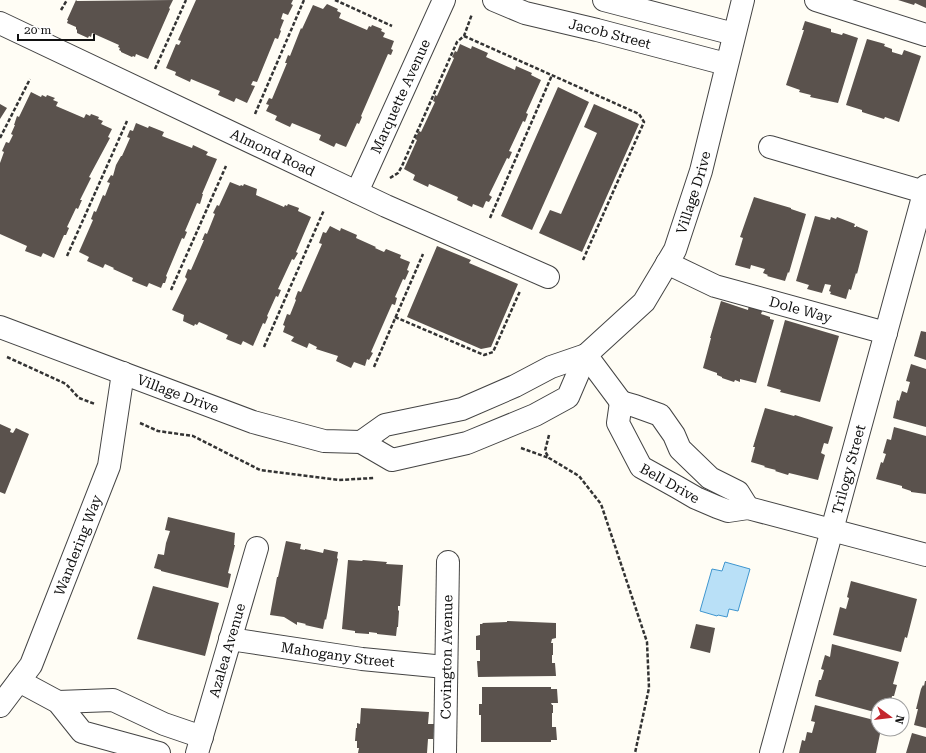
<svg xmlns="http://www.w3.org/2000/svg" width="926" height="753" viewBox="0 0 926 753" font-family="'Roboto Serif',serif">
<rect width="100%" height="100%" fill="#fffdf5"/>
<path fill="#b9e0f7" stroke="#3f96cf" d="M 725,562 L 750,569 L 738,611 L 729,609 L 727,617 L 718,615 L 717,616 L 700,611 L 712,569 L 722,571 Z"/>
<path fill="#5a524d" d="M 76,0 L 77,1 L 173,0 L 169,8 L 170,9 L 148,59 L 136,54 L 135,57 L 133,56 L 132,57 L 121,52 L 121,51 L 119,50 L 120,48 L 118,47 L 119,45 L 92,33 L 91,37 L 89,36 L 88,38 L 77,33 L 77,30 L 76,29 L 76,27 L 67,23 L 68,20 L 67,20 Z
M 196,0 L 293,0 L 291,4 L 293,5 L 288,15 L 283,13 L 281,19 L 284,20 L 280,30 L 281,31 L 278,39 L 275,38 L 257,82 L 253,81 L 251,85 L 255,86 L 247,103 L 236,98 L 234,102 L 218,95 L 220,91 L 191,79 L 190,82 L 175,75 L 176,72 L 166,68 L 176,44 L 179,45 L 181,41 L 178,40 Z
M 898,0 L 926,0 L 926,8 L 915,3 L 914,5 Z
M 327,4 L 338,9 L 337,11 L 341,13 L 339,18 L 367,30 L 369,26 L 371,27 L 372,25 L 382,29 L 381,31 L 385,33 L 383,37 L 394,41 L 391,49 L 393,50 L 391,55 L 388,54 L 361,116 L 362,117 L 359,124 L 357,123 L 346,147 L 336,143 L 334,147 L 319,140 L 321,135 L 292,123 L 290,127 L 275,120 L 277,116 L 266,111 L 269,105 L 266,104 L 269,98 L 272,99 L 287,63 L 285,63 L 288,55 L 290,56 L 301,28 L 302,29 L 313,5 L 323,9 Z
M 805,21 L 831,29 L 831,32 L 842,35 L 843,33 L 858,38 L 838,103 L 810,97 L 811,95 L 799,92 L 800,90 L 786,85 L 804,30 L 802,30 Z
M 867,39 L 885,44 L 884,46 L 892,49 L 892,52 L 902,55 L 904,50 L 921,56 L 899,122 L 885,117 L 884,119 L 862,112 L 862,110 L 846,105 Z
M 460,44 L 471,49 L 472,46 L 488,53 L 486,57 L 515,70 L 516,66 L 532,73 L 531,75 L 541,80 L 526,113 L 528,114 L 525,122 L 523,121 L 509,151 L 512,152 L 509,159 L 507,158 L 489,195 L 492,197 L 489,202 L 486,201 L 483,208 L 473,204 L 472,207 L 457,200 L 458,197 L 429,184 L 428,187 L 413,180 L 415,175 L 404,169 L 417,140 L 415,139 L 419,131 L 421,132 L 435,102 L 433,101 L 435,95 L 437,96 L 454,58 L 452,57 L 455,51 L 457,52 Z
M 558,87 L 589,102 L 532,230 L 501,216 Z
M 31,92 L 41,97 L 42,95 L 46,97 L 47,95 L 55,98 L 53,100 L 58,102 L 56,106 L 84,118 L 86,114 L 90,116 L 91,114 L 99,117 L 98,119 L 103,121 L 101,124 L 112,129 L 108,137 L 110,138 L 89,177 L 91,178 L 80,200 L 82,200 L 78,209 L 76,208 L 67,227 L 69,228 L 66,235 L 64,235 L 54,258 L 43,253 L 41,257 L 25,251 L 27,246 L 0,234 L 0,163 L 4,152 L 2,151 L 6,142 L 9,143 L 13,135 L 11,134 L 15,125 L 14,125 L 17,116 L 19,117 Z
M 0,104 L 7,108 L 0,119 Z
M 594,104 L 639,124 L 582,252 L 539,233 L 550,210 L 561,214 L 597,133 L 584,127 Z
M 136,123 L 148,128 L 149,126 L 164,132 L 162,136 L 192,148 L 193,145 L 208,152 L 206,155 L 217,159 L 202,194 L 203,194 L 200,204 L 197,203 L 185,231 L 187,232 L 184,239 L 182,238 L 166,276 L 167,277 L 165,283 L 163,283 L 161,288 L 149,283 L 147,287 L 132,281 L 133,278 L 113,269 L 114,268 L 105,264 L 103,268 L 87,261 L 89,257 L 79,252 L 93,220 L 91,219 L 94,211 L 96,212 L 103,195 L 105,196 L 110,183 L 107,182 L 111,175 L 113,176 L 116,165 L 121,156 L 122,156 L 130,138 L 127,137 L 130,130 L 133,131 Z
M 230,182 L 240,186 L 241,185 L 243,186 L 244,184 L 257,189 L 256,195 L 284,207 L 285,205 L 287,206 L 288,204 L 299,208 L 298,211 L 311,217 L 296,252 L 298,253 L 294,260 L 292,259 L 278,289 L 281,290 L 278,297 L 276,296 L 267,316 L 268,317 L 265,324 L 263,323 L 253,346 L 243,341 L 241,345 L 226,339 L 228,335 L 199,322 L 197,325 L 195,324 L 194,326 L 183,321 L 184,315 L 172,310 L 187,279 L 185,277 L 188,269 L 191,270 L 204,240 L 202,240 L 205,233 L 207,234 L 215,214 L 213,213 L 217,205 L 219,206 Z
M 754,197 L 791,208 L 791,209 L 806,214 L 789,273 L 788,272 L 785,281 L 767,276 L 768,275 L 763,273 L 765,269 L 751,265 L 750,269 L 735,265 L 743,238 L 740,237 Z
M 815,216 L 830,220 L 831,217 L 836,219 L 837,217 L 855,224 L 854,227 L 856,227 L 856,226 L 868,231 L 857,274 L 856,273 L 851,290 L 849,289 L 846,299 L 830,294 L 831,292 L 829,291 L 831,285 L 825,284 L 822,293 L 807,289 L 809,285 L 796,281 Z
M 330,226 L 340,231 L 341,228 L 357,235 L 356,238 L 376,247 L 375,248 L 384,252 L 386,249 L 401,255 L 400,258 L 410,262 L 407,270 L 409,271 L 405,280 L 403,279 L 395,297 L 397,298 L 395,305 L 392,304 L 371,352 L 373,353 L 369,360 L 367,359 L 365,366 L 354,362 L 351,368 L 336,361 L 338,356 L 316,349 L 317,347 L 309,343 L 307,348 L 291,341 L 294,337 L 283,332 L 285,326 L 283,325 L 287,314 L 290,315 L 296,300 L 295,299 L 298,291 L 301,292 L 322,244 L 319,243 L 323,232 L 326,233 Z
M 437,246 L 471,260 L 469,263 L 518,284 L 491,347 L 481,349 L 407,317 Z
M 721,301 L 748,310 L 749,305 L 763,309 L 761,314 L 770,317 L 770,319 L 774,320 L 756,383 L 740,379 L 740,382 L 735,380 L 734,382 L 722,378 L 722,377 L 717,375 L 717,373 L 703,368 L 711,338 L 710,338 Z
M 785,320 L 839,336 L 820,402 L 780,392 L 781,390 L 767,386 Z
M 921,331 L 926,332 L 926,360 L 914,356 Z
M 911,364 L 926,369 L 926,427 L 893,418 L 897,400 L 899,401 L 902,391 L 907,393 L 910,382 L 906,381 Z
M 765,408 L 794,416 L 795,415 L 833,427 L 828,444 L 824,443 L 821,453 L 825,455 L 818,480 L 789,473 L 788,475 L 775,471 L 776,470 L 764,467 L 765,466 L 751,462 L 755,447 L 753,447 Z
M 0,424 L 11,429 L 10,432 L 13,433 L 16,428 L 29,434 L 5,494 L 0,492 Z
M 894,427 L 926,436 L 926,494 L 911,492 L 911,491 L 902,488 L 902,486 L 876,479 L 881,462 L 883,463 L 886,454 L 883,453 L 887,439 L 891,440 Z
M 168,517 L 235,533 L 234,545 L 235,545 L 228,573 L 231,574 L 228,588 L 161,571 L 161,570 L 154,568 L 158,554 L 164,555 L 166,543 L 170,531 L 165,530 Z
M 286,541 L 301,544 L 300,549 L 305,550 L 305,549 L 323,553 L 324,549 L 338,552 L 337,558 L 338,559 L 326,620 L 325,619 L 323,629 L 305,625 L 306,624 L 297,622 L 297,625 L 284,617 L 270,615 L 277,577 L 278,577 Z
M 348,560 L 362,561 L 363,560 L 387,562 L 386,564 L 403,565 L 400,606 L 398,606 L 398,610 L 399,611 L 398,627 L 397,627 L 396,636 L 377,634 L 377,633 L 369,632 L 369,634 L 355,633 L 355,631 L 342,629 Z
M 851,581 L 917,599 L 907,638 L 905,637 L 901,652 L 833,635 L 840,607 L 846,609 L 849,598 L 847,597 Z
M 153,586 L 219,603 L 205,656 L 137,639 Z
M 507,621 L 556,623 L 556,638 L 552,639 L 551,643 L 553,643 L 553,655 L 552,655 L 552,663 L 555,663 L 556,676 L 478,677 L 477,661 L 480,661 L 480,650 L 476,650 L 476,636 L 480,635 L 480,624 L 483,624 L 482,623 L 507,622 Z
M 696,624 L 715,628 L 710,653 L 690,648 Z
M 832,644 L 899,662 L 893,684 L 897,685 L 894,696 L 892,696 L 891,701 L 888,700 L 888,705 L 878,705 L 878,713 L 815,696 L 819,680 L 821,680 L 824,670 L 821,669 L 825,655 L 830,657 Z
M 925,681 L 926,681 L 926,728 L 914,725 L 918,709 L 916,709 L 921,689 L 923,685 L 924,686 Z
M 482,687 L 551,687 L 551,689 L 557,689 L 558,703 L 551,703 L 552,705 L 553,705 L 553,713 L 552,713 L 552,727 L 556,727 L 557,740 L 551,740 L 551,742 L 481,742 L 481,715 L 479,715 L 479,704 L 482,704 Z
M 815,705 L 878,721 L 878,729 L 881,729 L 876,753 L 799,753 L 802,740 L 805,741 L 807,732 L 812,733 L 815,722 L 811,721 Z
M 361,708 L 429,712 L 428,724 L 434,724 L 433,739 L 428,739 L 427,753 L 358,753 L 359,748 L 357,748 L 357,741 L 355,741 L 356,728 L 357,728 L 357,723 L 360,724 Z
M 912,733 L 926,737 L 926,753 L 906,753 Z"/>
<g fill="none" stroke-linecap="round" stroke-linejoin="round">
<defs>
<g id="minor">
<path id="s1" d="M 494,0 L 525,13 L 597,30 L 726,64"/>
<path d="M 604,0 L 734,34"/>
<path d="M 816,0 L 926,35"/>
<path id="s2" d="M 0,23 L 386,206 L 548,277"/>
<path d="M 770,147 L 924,192"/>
<path id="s3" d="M 357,192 L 444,0"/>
<path id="s4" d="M 667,263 L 715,286 L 886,333"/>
<path id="s5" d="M 0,327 L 253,422 L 324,441 L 361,442 L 392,460 L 467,443 L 535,415 L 568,397 L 586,355"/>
<path d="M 586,355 L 621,402"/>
<path id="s6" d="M 621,402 L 618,423 L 641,467 L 677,487 L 696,498 L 717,507 L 728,511 L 748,508 L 926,555"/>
<path d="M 621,402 L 635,406 L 660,415 L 674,435 L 680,449 L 710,478 L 738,492 L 748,508"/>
<path id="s7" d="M 361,442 L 385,425 L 462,409 L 515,386 L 551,367 L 586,355 L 644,302 L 675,250 L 701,171 L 743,0"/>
<path id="s8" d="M 230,639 L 362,659 L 445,667"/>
<path d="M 19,681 L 58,702 L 82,732 L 159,753"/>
<path d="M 58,702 L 113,700 L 164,724 L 202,737"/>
<path id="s9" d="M 0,706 L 31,665 L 109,466 L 123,373"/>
<path id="s10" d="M 197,753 L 257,548"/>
<path id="s11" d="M 445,753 L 448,562"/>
<path id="s12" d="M 771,753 L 926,186"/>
</g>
</defs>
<use href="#minor" stroke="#444" stroke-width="24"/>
<path stroke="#333" stroke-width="2.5" stroke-dasharray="4 2" stroke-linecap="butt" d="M 335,0 L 392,26
M 61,10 L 67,0
M 464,36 L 639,114 L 644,122 L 583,260
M 155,69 L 186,0
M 255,114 L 304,0
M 0,138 L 30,79
M 390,178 L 398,173 L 402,166 L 457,42 L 464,36 L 472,14
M 490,218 L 552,75
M 67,256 L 127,121
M 171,290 L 226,166
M 395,317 L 484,355 L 493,352 L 520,291
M 264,347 L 324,210
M 7,357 L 66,384 L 79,398 L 95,404
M 374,367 L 423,254
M 140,423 L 158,431 L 193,436 L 260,470 L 339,480 L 374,478
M 549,435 L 545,451 L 549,458 L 579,476 L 601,504 L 647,642 L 649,688 L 635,753
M 521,448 L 549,458"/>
<use href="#minor" stroke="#fff" stroke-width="22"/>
</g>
<g text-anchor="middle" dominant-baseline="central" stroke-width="4" stroke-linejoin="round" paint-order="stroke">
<g font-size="14" fill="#111" stroke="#fff">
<text stroke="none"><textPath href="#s1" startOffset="121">Jacob Street</textPath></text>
<text stroke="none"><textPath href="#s3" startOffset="105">Marquette Avenue</textPath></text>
<text stroke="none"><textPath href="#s2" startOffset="302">Almond Road</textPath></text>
<text stroke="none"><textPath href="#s7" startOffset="443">Village Drive</textPath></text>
<text stroke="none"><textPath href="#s4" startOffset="142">Dole Way</textPath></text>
<text stroke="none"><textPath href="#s5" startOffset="190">Village Drive</textPath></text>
<text stroke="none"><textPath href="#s12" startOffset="294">Trilogy Street</textPath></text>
<text stroke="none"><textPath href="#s6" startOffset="104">Bell Drive</textPath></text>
<text stroke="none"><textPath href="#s9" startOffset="180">Wandering Way</textPath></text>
<text stroke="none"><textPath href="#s10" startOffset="107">Azalea Avenue</textPath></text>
<text stroke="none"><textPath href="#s8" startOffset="109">Mahogany Street</textPath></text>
<text stroke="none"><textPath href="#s11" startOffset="96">Covington Avenue</textPath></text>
</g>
</g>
<g transform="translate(890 717) rotate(105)"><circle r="19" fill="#ffffff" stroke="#a0a0a0"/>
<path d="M0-3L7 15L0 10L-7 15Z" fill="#c4262e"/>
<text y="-6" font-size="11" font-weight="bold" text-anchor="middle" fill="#111111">N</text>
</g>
<path d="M18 34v6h76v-6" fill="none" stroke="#111111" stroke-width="2"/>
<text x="24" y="34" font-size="12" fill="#111111" stroke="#ffffff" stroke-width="3" paint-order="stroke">20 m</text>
</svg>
